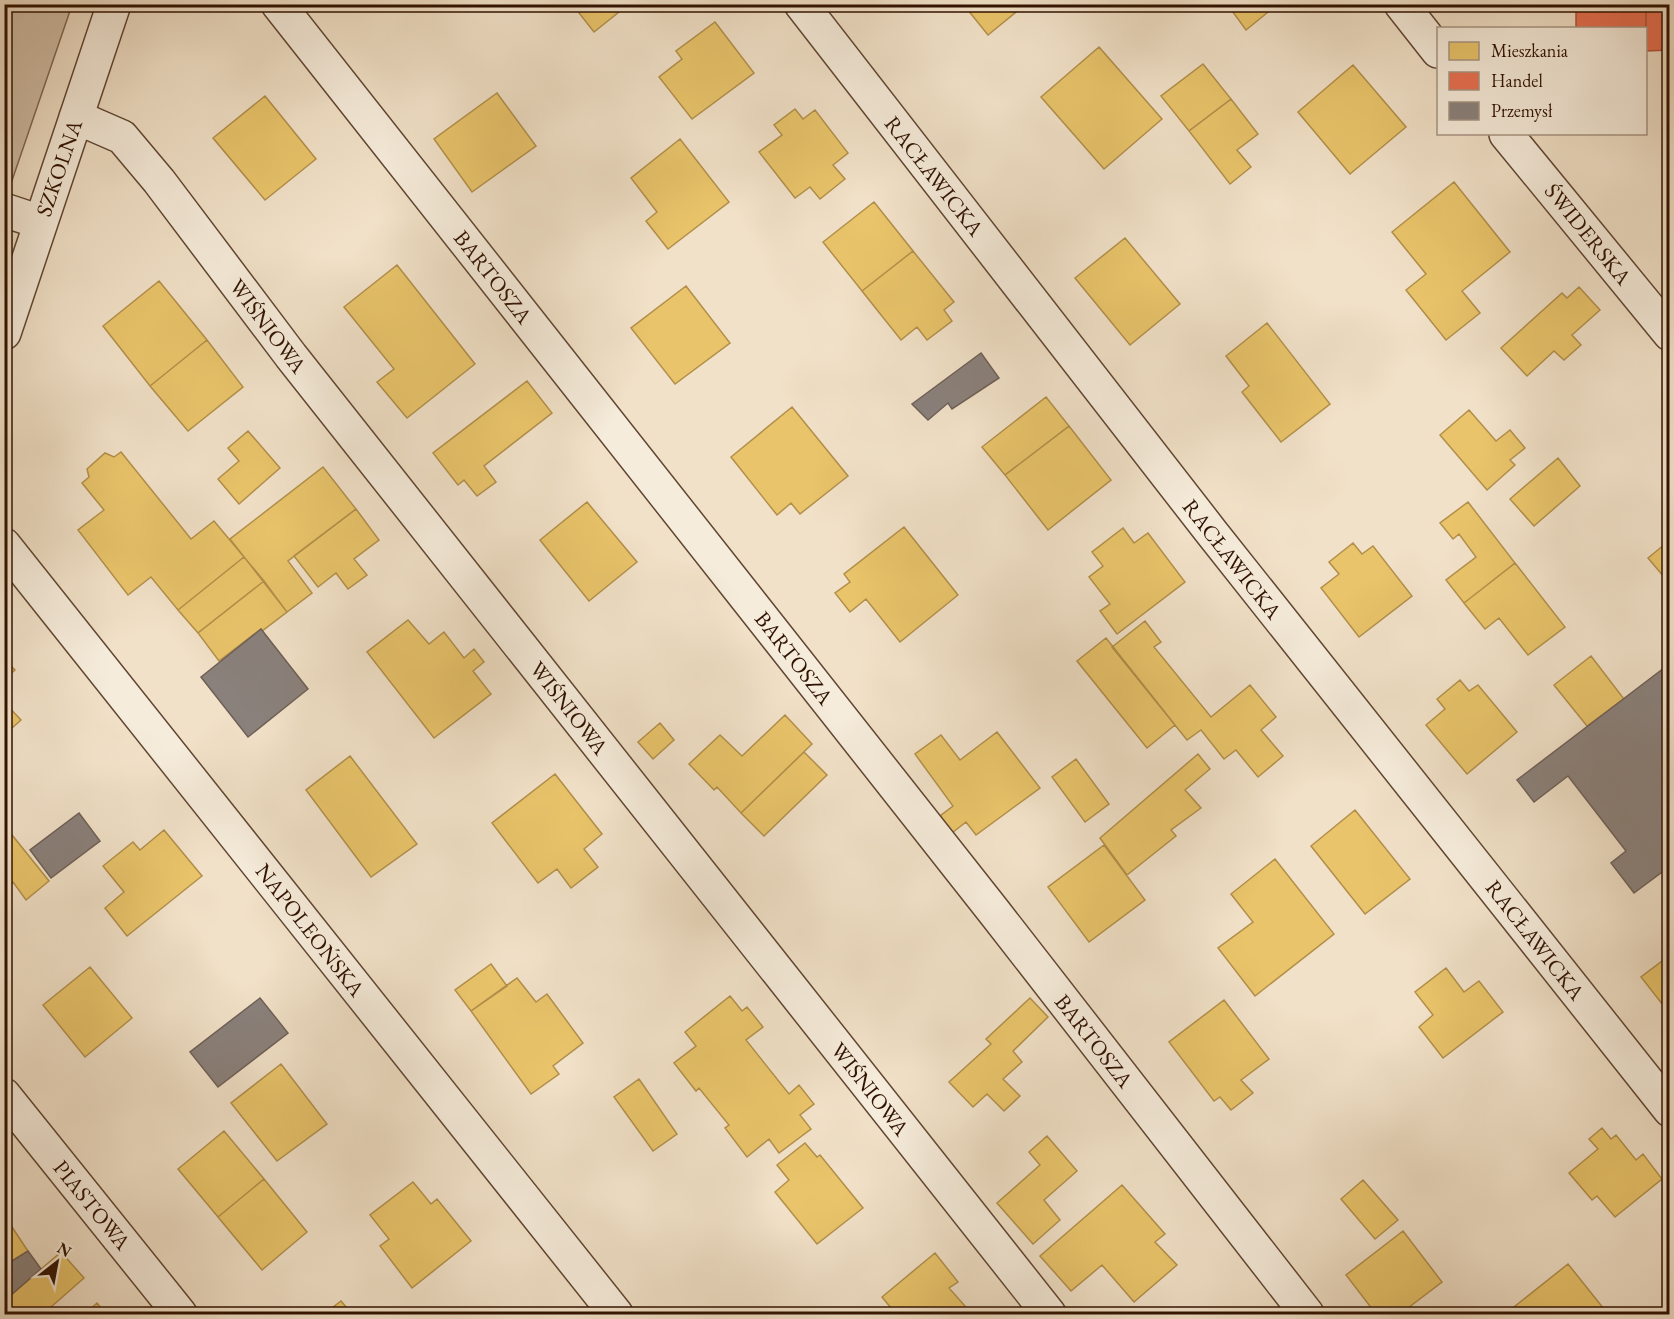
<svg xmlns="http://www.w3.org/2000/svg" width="1674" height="1319" viewBox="0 0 1674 1319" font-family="'EB Garamond',serif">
<rect width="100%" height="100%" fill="#f1e1c8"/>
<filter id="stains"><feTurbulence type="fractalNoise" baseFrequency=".00333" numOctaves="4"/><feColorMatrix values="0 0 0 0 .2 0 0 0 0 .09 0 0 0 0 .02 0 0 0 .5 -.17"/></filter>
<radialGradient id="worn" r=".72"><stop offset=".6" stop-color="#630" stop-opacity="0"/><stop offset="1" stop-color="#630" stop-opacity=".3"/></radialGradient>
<path fill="#d0bea6" stroke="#806853" stroke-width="1.5" d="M 5,5 L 72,5 L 5,201 Z"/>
<path fill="#e9c46a" stroke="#b28f4a" stroke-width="1.5" d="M 572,4 L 629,4 L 594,32 Z
M 963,4 L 1026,4 L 988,35 Z
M 1227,4 L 1278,4 L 1246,30 Z
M 715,22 L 754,73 L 692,119 L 659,77 L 682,59 L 676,51 Z
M 1099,47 L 1162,119 L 1104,169 L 1041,97 Z
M 1203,64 L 1231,99 L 1189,131 L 1161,96 Z
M 1353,65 L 1406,127 L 1350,174 L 1298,112 Z
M 497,93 L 536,146 L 472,192 L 434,139 Z
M 265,96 L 316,159 L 265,200 L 213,138 Z
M 1231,99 L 1258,134 L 1237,150 L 1251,167 L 1230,184 L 1189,131 Z
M 795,109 L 803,119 L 815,110 L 848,153 L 833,165 L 845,179 L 820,199 L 810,187 L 795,198 L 759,152 L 782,135 L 774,125 Z
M 680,139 L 729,202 L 668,249 L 646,221 L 657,212 L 631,178 Z
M 1454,182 L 1510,252 L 1462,291 L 1480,313 L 1446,340 L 1406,290 L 1426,274 L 1392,232 Z
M 874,202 L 913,251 L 862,291 L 823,242 Z
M 1125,238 L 1180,304 L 1130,345 L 1075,278 Z
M 913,251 L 954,302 L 944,310 L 952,321 L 927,340 L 917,327 L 901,340 L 862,291 Z
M 397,265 L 475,364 L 407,418 L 377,382 L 394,369 L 344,307 Z
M 159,281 L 207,340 L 150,386 L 103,326 Z
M 686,286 L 730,343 L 675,384 L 631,328 Z
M 1579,287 L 1600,310 L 1572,335 L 1581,345 L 1564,360 L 1554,351 L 1527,376 L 1501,348 L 1562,293 L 1567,298 Z
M 1267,323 L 1330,404 L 1281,442 L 1242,392 L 1249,386 L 1226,356 Z
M 207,340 L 243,387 L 188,431 L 150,386 Z
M 527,381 L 552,413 L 484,466 L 496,482 L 477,496 L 464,480 L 458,485 L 433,453 Z
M 1046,397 L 1069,426 L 1005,475 L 982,447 Z
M 792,407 L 848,476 L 800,514 L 791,503 L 777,515 L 731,457 Z
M 1469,410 L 1496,441 L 1510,430 L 1525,448 L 1510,460 L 1515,465 L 1487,490 L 1440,435 Z
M 1069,426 L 1111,480 L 1048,530 L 1005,475 Z
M 248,431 L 280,468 L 239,504 L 218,479 L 239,461 L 228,448 Z
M 121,452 L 191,539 L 214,521 L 244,557 L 178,610 L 151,577 L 128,595 L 78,530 L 104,510 L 82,483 L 89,477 L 87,469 L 105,453 L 114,457 Z
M 1558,458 L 1580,486 L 1534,526 L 1510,499 Z
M 323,467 L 356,509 L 288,561 L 312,593 L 287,612 L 230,539 Z
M 587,502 L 637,562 L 589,601 L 540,540 Z
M 1468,502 L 1515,563 L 1464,603 L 1446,580 L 1476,557 L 1459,534 L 1453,539 L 1440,523 Z
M 356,509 L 379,540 L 354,559 L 367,575 L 348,589 L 336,573 L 318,587 L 294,556 Z
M 904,527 L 958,595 L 900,642 L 866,599 L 850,612 L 835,593 L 850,582 L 844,574 Z
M 1123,528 L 1134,543 L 1148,533 L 1185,582 L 1117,634 L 1100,611 L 1110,604 L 1089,577 L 1103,566 L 1092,552 Z
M 1670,540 L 1670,584 L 1648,558 Z
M 1353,543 L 1362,554 L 1373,546 L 1412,596 L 1359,637 L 1321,588 L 1339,574 L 1329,562 Z
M 244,557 L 264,581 L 198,633 L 178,610 Z
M 1515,563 L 1565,627 L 1528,655 L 1499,618 L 1485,629 L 1464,603 Z
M 264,581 L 287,612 L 262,631 L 261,629 L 219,661 L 198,633 Z
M 408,620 L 429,644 L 444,632 L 464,658 L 474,649 L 484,662 L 473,671 L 491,694 L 434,738 L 367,652 Z
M 1145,621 L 1161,642 L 1154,647 L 1211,717 L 1250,685 L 1276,717 L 1261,730 L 1283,756 L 1258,777 L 1236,750 L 1224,759 L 1201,730 L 1187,740 L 1112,647 Z
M 1106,638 L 1175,725 L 1147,748 L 1077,661 Z
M 1591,656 L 1624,699 L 1587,726 L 1554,685 Z
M 4,659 L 15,670 L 4,680 Z
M 1460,680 L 1469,691 L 1478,685 L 1517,732 L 1467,774 L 1426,725 L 1445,709 L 1437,699 Z
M 4,702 L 21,720 L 4,735 Z
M 785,715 L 812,744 L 741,813 L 717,787 L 714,790 L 689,764 L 720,735 L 742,756 Z
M 660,723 L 674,740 L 653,759 L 638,742 Z
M 997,732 L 1040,788 L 976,835 L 966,822 L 952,833 L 940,816 L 953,806 L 915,754 L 941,735 L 960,760 Z
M 804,752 L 827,775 L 764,836 L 741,813 Z
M 1198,754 L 1210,769 L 1185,790 L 1201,808 L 1171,830 L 1176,836 L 1127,875 L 1100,838 Z
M 350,756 L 417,844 L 371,877 L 306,790 Z
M 1076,759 L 1109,804 L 1085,822 L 1052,777 Z
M 555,774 L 602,834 L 584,849 L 598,867 L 571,888 L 557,869 L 538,883 L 492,823 Z
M 1355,810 L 1410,879 L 1365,914 L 1311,846 Z
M 4,825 L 49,881 L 26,900 L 13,882 L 4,889 Z
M 164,830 L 202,876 L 127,936 L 105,908 L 124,892 L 103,866 L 133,842 L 140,850 Z
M 1104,845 L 1145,900 L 1089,942 L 1048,887 Z
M 1275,859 L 1334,934 L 1255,996 L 1218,948 L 1253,922 L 1231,894 Z
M 1670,955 L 1670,1014 L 1641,977 Z
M 491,964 L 507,986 L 471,1011 L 455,990 Z
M 90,967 L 132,1018 L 85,1057 L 43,1005 Z
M 1446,968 L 1464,992 L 1479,981 L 1503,1012 L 1443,1058 L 1419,1027 L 1433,1015 L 1415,992 Z
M 517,978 L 536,1002 L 547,994 L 583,1043 L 553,1066 L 559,1074 L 531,1094 L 471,1011 Z
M 730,996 L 742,1011 L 747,1007 L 763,1027 L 746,1040 L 789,1094 L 799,1085 L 814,1104 L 800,1115 L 811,1129 L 779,1153 L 769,1139 L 747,1157 L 725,1128 L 729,1125 L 699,1088 L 696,1091 L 674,1063 L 696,1046 L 685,1032 Z
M 1030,998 L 1048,1017 L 1013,1051 L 1022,1062 L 1003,1079 L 1020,1096 L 1004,1111 L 987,1094 L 973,1107 L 949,1082 L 991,1044 L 986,1039 Z
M 1224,1000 L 1269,1059 L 1241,1080 L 1253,1093 L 1231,1110 L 1220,1097 L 1214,1101 L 1169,1042 Z
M 1670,1028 L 1670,1041 L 1663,1033 Z
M 281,1064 L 327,1124 L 277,1161 L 231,1103 Z
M 639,1079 L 677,1134 L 653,1151 L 614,1097 Z
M 1602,1128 L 1611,1139 L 1616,1135 L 1636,1160 L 1643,1154 L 1662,1179 L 1615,1217 L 1597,1196 L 1592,1200 L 1569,1173 L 1598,1149 L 1589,1139 Z
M 224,1131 L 264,1179 L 218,1217 L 178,1169 Z
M 1047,1136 L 1077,1171 L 1044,1200 L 1060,1220 L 1033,1244 L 997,1203 L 1040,1165 L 1029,1152 Z
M 805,1143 L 817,1157 L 820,1155 L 863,1208 L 817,1244 L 775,1192 L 789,1180 L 777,1165 Z
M 264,1179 L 307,1232 L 262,1270 L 218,1217 Z
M 1363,1180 L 1398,1220 L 1375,1239 L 1341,1199 Z
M 413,1182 L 431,1204 L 437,1199 L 471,1241 L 412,1288 L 380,1246 L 389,1239 L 370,1215 Z
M 1122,1185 L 1165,1234 L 1155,1242 L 1177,1265 L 1134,1302 L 1102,1265 L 1071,1291 L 1040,1256 Z
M 4,1215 L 28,1251 L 4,1266 Z
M 1403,1231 L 1442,1282 L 1400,1314 L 1376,1314 L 1346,1275 Z
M 61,1252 L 84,1278 L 43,1314 L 8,1314 L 4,1311 L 4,1301 Z
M 935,1253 L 958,1282 L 949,1288 L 972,1314 L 896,1314 L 882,1297 Z
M 1568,1264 L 1608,1314 L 1505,1314 Z
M 341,1301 L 352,1314 L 324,1314 Z
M 97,1303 L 106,1314 L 85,1314 Z
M 52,1307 L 59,1314 L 43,1314 Z"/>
<path fill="#e76f51" stroke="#b05339" stroke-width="1.5" d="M 1576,4 L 1646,4 L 1646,51 L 1646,28 L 1576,28 Z
M 1646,4 L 1670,4 L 1670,50 L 1646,51 Z"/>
<path fill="#8a817c" stroke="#6f6057" stroke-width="1.5" d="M 981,353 L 999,378 L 952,409 L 948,403 L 928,420 L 912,404 Z
M 261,629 L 308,689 L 248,737 L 201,677 Z
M 1668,665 L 1670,667 L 1670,866 L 1634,893 L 1611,863 L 1626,851 L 1568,776 L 1534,802 L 1517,780 Z
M 79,813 L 100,841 L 51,878 L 30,850 Z
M 260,998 L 288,1033 L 218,1087 L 190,1052 Z
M 28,1251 L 41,1269 L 4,1301 L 4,1266 Z"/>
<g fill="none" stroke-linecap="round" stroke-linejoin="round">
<defs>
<path id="minor" d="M 278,4 L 995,913 L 1307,1314
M 801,4 L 1212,533 L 1670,1110
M 1401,4 L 1438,51
M 76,117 L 122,137 L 159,181 L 291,356 L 1049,1314
M 1506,134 L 1670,334
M 4,210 L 40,222
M 4,333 L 114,4
M 4,545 L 616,1314
M 4,1095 L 180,1314"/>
</defs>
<use href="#minor" stroke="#604632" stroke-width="36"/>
<use href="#minor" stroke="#f6ecdb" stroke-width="33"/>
</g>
<g text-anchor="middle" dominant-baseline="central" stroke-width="6" stroke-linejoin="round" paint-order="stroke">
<g font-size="22" fill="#301200" stroke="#f6ecdb">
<text transform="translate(59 168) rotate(-71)">SZKOLNA</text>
<text transform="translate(934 176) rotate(52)">RACŁAWICKA</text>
<text transform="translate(1588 234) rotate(51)">ŚWIDERSKA</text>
<text transform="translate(493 277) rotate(52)">BARTOSZA</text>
<text transform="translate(268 326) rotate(53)">WIŚNIOWA</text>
<text transform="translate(1232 559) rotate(52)">RACŁAWICKA</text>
<text transform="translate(794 658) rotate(52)">BARTOSZA</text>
<text transform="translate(569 708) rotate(52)">WIŚNIOWA</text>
<text transform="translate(310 930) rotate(52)">NAPOLEOŃSKA</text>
<text transform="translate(1535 940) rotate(52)">RACŁAWICKA</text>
<text transform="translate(1094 1041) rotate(52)">BARTOSZA</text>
<text transform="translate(870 1089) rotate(52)">WIŚNIOWA</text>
<text transform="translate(92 1205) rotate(51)">PIASTOWA</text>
</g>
</g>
<rect width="1674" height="1319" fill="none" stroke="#f1e1c8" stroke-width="24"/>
<rect x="6" y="6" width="1662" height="1307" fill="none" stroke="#301200" stroke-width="3"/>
<rect x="12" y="12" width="1650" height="1295" fill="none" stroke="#301200" stroke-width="1.5"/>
<rect x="1437" y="27" width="210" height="108" fill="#f6ecdb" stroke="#a79583" stroke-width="1.5"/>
<rect x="1449" y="42" width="30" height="18" fill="#e9c46a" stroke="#a79583" stroke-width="1.5"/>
<text x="1491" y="57" font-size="18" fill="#301200">Mieszkania</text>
<rect x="1449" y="72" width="30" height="18" fill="#e76f51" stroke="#a79583" stroke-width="1.5"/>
<text x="1491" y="87" font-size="18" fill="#301200">Handel</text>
<rect x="1449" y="102" width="30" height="18" fill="#8a817c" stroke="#a79583" stroke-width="1.5"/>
<text x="1491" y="117" font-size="18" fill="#301200">Przemysł</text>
<g transform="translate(57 1262) rotate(31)" stroke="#f6ecdb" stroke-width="4.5" paint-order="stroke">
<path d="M0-4.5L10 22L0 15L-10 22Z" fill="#301200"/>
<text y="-9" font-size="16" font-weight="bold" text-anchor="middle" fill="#301200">N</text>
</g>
<rect width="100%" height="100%" filter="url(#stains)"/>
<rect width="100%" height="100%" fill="url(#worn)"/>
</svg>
